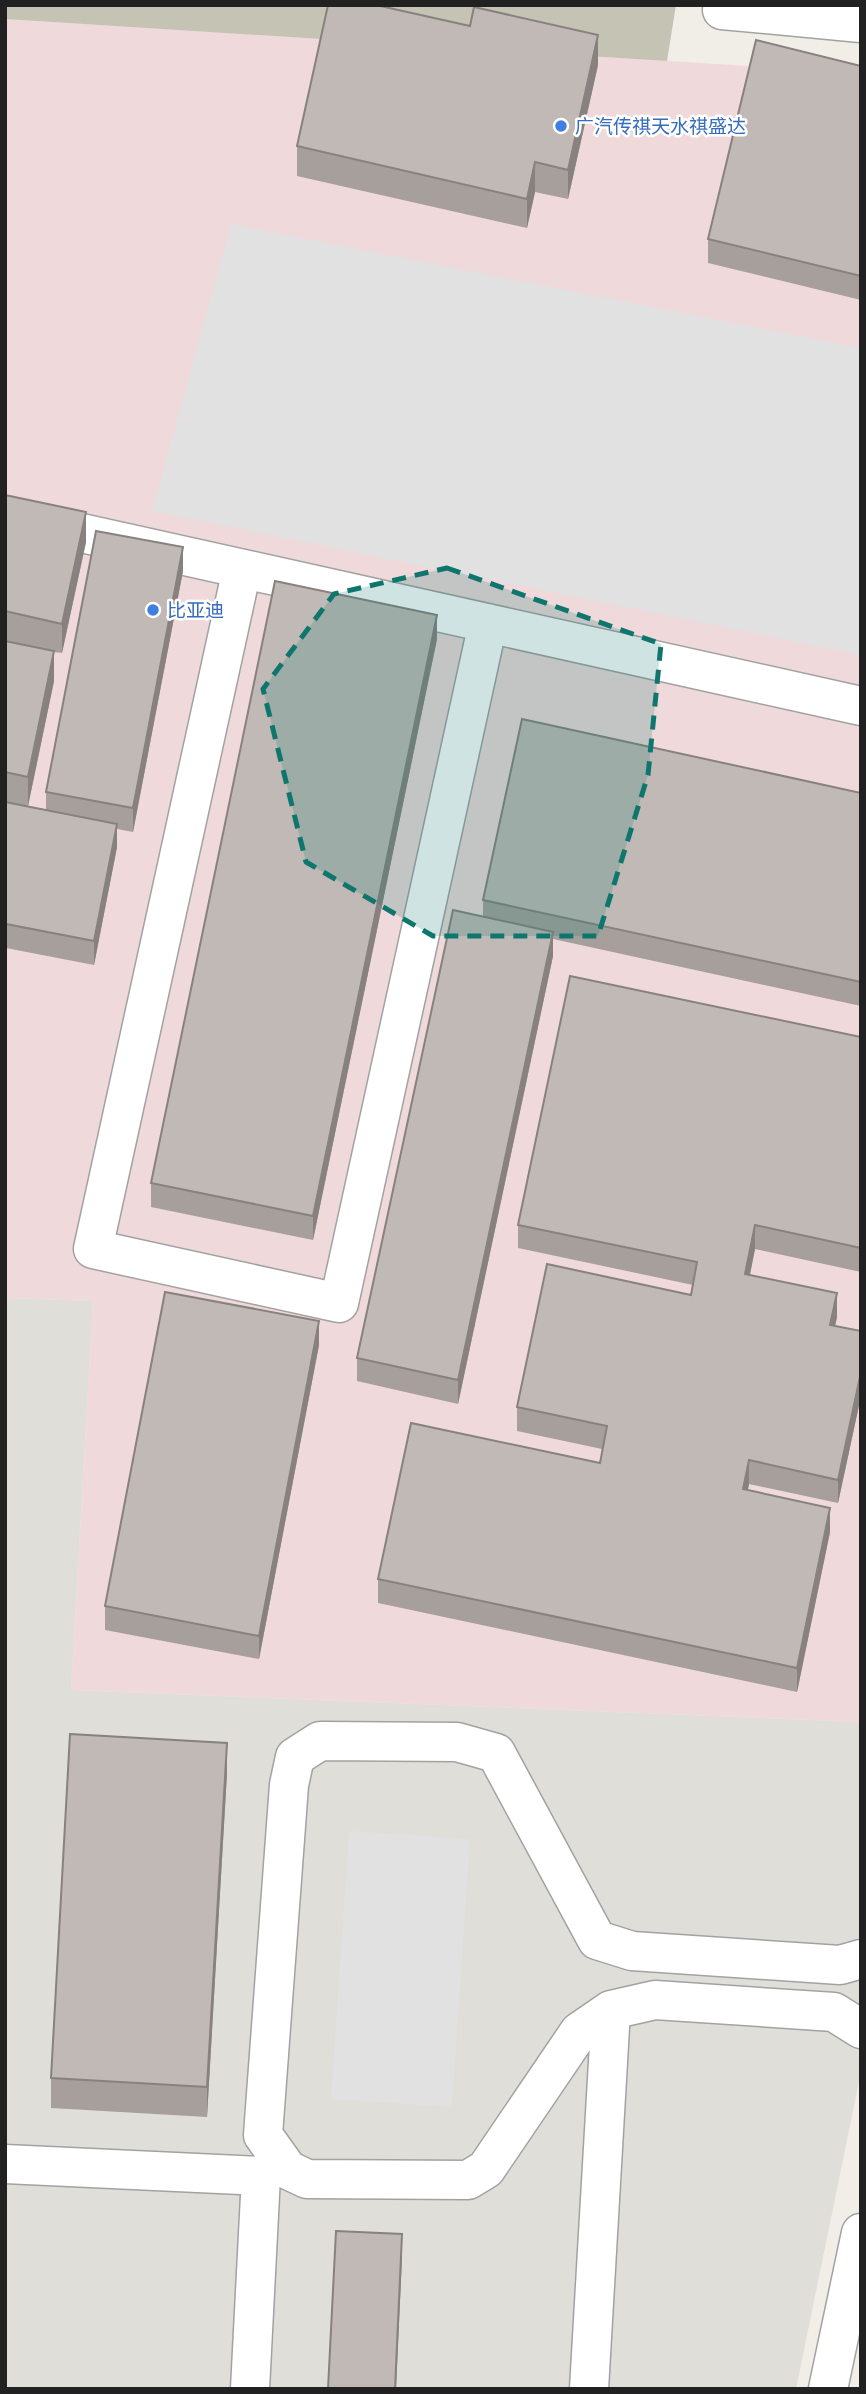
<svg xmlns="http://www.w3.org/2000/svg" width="866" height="2394" viewBox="0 0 866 2394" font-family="Arial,'Noto Sans SC',sans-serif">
<rect width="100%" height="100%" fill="#f1eee8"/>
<path fill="#f0d9da" d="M 5,19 L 861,73 L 861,1722 L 71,1690 L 93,1301 L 5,1298 Z"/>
<path fill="#e0ded9" d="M 5,1298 L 93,1301 L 71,1690 L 861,1722 L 861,2072 L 796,2389 L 5,2389 Z"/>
<path fill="#c5c4b4" d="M 5,5 L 676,5 L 667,61 L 5,19 Z"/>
<path fill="#e1e1e1" d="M 231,224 L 861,348 L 861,655 L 152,511 Z
M 349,1831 L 470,1839 L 452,2107 L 331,2099 Z"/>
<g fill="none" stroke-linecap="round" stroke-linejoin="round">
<defs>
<path id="minor" d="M 722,10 L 861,23
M 5,516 L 861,706
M 242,569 L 93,1249 L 339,1303 L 488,623
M 861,1959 L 840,1965 L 632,1951 L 597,1940 L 496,1753 L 457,1742 L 320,1741 L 295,1757 L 289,1785 L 263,2135 L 288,2170 L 307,2179 L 468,2180 L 486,2169 L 579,2032 L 611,2010 L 655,2000 L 834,2012 L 861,2029
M 5,2164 L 261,2176 L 250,2389
M 589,2389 L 611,2010
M 828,2389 L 861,2233"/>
</defs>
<use href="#minor" stroke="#a2a2a2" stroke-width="41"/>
<use href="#minor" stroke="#fff" stroke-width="38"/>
</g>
<path fill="#a69f9c" d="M 598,65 L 568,199 L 535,192 L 527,228 L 297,176 L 297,146 Z
M 861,66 L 861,300 L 708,263 L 708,239 Z
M 5,495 L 86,542 L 62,653 L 54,652 L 54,681 L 28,806 L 46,810 L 46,792 L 183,571 L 133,832 L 117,829 L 117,847 L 94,965 L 6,948 L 5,954 Z
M 437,639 L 313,1240 L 151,1207 L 151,1183 Z
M 861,793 L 861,1006 L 553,939 L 553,956 L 458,1404 L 357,1381 L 357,1358 L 483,916 L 483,900 Z
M 861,1037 L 861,1272 L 755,1249 L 750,1275 L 837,1317 L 835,1326 L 861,1331 L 861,1396 L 838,1503 L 749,1484 L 748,1490 L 830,1532 L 797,1692 L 378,1603 L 378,1579 L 600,1463 L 602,1449 L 517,1431 L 517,1407 L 691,1295 L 693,1285 L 518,1248 L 518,1225 Z
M 319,1345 L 259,1659 L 105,1630 L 105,1606 Z
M 227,1773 L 207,2117 L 51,2108 L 51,2078 Z"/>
<path fill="#87827f" d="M 598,35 L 598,65 L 568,199 L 568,170 Z
M 535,162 L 535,192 L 527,228 L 527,199 Z
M 86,512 L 86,542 L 62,653 L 62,624 Z
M 183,547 L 183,571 L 133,832 L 133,808 Z
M 437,615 L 437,639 L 313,1240 L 313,1216 Z
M 54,651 L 54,681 L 28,806 L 28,777 Z
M 117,824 L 117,847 L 94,965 L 94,941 Z
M 6,924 L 6,948 L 5,954 L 5,930 Z
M 553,932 L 553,956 L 458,1404 L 458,1380 Z
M 755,1225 L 755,1249 L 745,1298 L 745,1274 Z
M 837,1293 L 837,1317 L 830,1349 L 830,1325 Z
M 319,1321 L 319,1345 L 259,1659 L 259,1636 Z
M 861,1372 L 861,1396 L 838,1503 L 838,1480 Z
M 749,1460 L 749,1484 L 743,1513 L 743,1489 Z
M 830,1508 L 830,1532 L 797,1692 L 797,1668 Z
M 227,1743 L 227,1773 L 207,2117 L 207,2087 Z
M 402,2234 L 402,2258 L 396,2389 L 395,2389 Z"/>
<path fill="#c1b9b5" stroke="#87827f" stroke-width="2" d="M 328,5 L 376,5 L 470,26 L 474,7 L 598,35 L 568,170 L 535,162 L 527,199 L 297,146 Z
M 756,40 L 861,66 L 861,276 L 708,239 Z
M 5,495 L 86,512 L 62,624 L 5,611 Z
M 96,531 L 183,547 L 133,808 L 46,792 Z
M 275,581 L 437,615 L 313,1216 L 151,1183 Z
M 5,641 L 54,651 L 28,777 L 5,772 Z
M 522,719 L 861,793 L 861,982 L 483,900 Z
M 5,802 L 117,824 L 94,941 L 6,924 L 5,930 Z
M 453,910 L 553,932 L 458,1380 L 357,1358 Z
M 570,976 L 861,1037 L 861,1248 L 755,1225 L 745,1274 L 837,1293 L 830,1325 L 861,1331 L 861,1372 L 838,1480 L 749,1460 L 743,1489 L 830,1508 L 797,1668 L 378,1579 L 411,1423 L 600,1463 L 607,1426 L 517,1407 L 547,1264 L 691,1295 L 697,1262 L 518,1225 Z
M 165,1292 L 319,1321 L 259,1636 L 105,1606 Z
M 70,1734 L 227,1743 L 207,2087 L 51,2078 Z
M 336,2231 L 402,2234 L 395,2389 L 328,2389 Z"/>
<path fill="#0f766e" fill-opacity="0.2" stroke="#0f766e" stroke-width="5" stroke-dasharray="14 9" stroke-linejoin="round" d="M 447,568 L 661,644 L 648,775 L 598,936 L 433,936 L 306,862 L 263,689 L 334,594 Z"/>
<g fill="#3f7fe0" stroke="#fff" stroke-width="2.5">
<circle cx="561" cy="126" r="7"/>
<circle cx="153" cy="610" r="7"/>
</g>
<g text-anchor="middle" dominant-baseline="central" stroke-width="5" stroke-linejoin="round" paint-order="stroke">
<g font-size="19" fill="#366cbe" stroke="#fff" text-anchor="start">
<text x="575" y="126">广汽传祺天水祺盛达</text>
<text x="167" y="610">比亚迪</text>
</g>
</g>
<rect width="866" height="2394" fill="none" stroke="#212121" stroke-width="14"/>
</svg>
